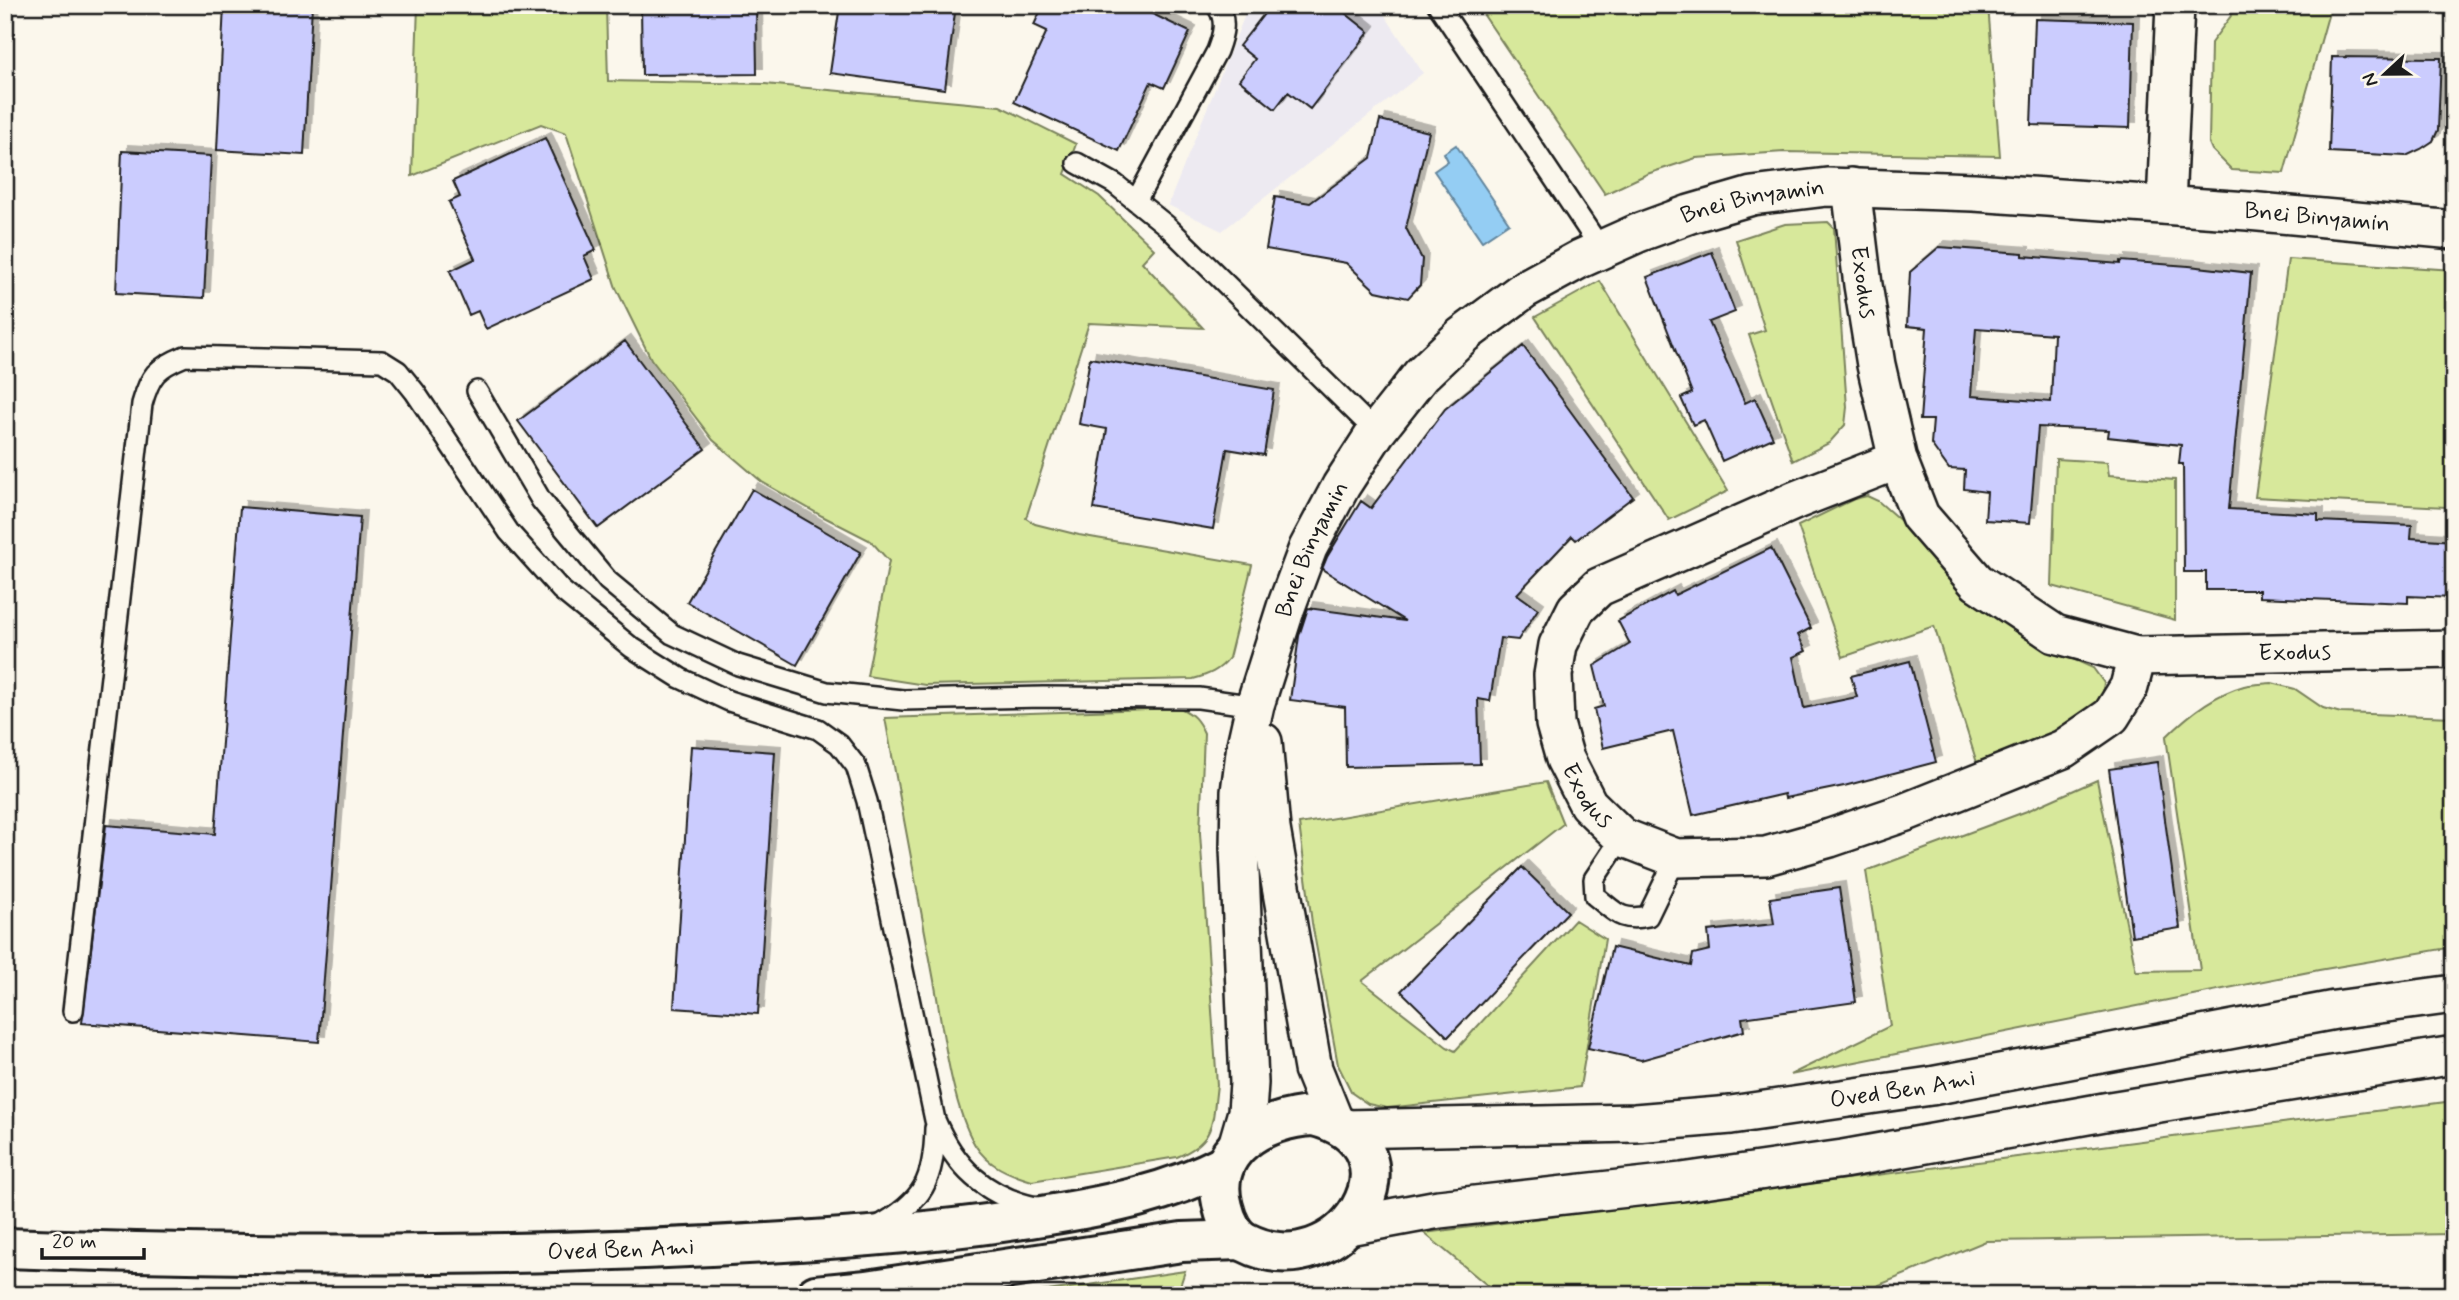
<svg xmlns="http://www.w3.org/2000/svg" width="2459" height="1300" viewBox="0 0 2459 1300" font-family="Mynerve,sans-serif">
<defs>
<filter id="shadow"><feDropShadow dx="6" dy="-6" stdDeviation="0" flood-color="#0004"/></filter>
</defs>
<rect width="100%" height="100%" fill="#fbf7ec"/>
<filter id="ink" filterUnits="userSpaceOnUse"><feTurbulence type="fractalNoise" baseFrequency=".0143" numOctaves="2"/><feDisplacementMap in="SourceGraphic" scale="14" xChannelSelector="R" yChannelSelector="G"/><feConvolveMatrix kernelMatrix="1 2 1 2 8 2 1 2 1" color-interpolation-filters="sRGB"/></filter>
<g filter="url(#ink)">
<path fill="#edeaf1" d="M 1249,5 L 1378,5 L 1423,73 L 1222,231 L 1168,205 Z"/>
<path fill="#d7e89b" stroke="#7a825c" stroke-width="2" d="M 418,5 L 606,5 L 608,81 L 765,84 L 1000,106 L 1076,144 L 1065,174 L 1099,196 L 1154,249 L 1142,262 L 1203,328 L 1089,323 L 1026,518 L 1035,524 L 1079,535 L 1252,565 L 1229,658 C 1219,671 1208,675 1193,679 L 925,685 L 867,676 L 889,561 L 871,541 L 822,516 L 762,482 L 713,440 L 651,359 L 616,288 L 566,133 L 541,124 L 412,176 Z
M 1477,5 L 1988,5 L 2000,156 L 1784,152 L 1696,158 L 1647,174 L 1605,194 Z
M 2239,5 L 2331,5 L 2284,173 L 2232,170 L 2212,150 L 2209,143 L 2211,43 Z
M 1828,222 L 1834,228 L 1847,407 L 1845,425 L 1829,443 L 1793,461 L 1749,335 L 1765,330 L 1736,240 L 1785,224 Z
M 2288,259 L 2454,270 L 2454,431 L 2446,507 L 2255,497 Z
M 1600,281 L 1728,491 L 1669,520 L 1535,317 Z
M 2056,459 L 2107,462 L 2109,475 L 2175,480 L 2175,620 L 2052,586 Z
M 1867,496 L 1878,501 L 1902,522 L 1951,581 L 2026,638 L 2093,668 L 2104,683 C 2103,687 2104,691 2102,694 C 2092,723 2005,751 1977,763 L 1934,626 L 1843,657 L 1798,526 L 1854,499 Z
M 2272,683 L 2295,689 L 2323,708 L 2341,713 L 2454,717 L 2454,947 L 2319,970 L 1790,1075 L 1890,1026 L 1866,871 L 2027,811 L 2097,780 L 2136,971 L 2200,970 L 2166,737 C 2187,716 2215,694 2244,686 C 2253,684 2263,684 2272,683 Z
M 1180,708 C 1193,714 1198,720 1204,733 L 1200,833 L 1217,1085 C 1212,1123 1216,1141 1177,1157 L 1032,1181 C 1009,1174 988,1166 975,1145 C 952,1106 943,1031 935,986 C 918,897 902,807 885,718 Z
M 1546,782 L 1563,824 L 1362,981 L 1447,1047 L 1455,1051 L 1575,920 L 1605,939 L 1580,1087 L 1387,1108 L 1368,1104 L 1352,1093 L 1338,1065 L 1312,923 L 1299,824 Z
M 2454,1101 L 2454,1234 L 1986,1241 L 1855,1295 L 1499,1295 L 1424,1233 Z
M 1185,1271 L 1177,1295 L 1020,1295 Z"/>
<path fill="#94cdf3" stroke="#64869d" stroke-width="2" d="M 1456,145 L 1509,223 L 1482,241 L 1434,171 L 1448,161 L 1444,153 Z"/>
<path fill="#cbccfe" stroke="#1c1c1c" stroke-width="2" fill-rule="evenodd" filter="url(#shadow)" d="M 224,5 L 312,5 L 304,155 L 217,150 Z
M 641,5 L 756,5 L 757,74 L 642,75 Z
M 840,5 L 956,5 L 945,89 L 830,73 Z
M 1043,5 L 1134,5 L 1190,32 L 1164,88 L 1151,82 L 1119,151 L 1014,102 L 1047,31 L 1034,25 Z
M 1271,5 L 1335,5 L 1369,32 L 1310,109 L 1288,92 L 1275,109 L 1239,80 L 1255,59 L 1239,46 Z
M 2035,19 L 2133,22 L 2130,128 L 2031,125 Z
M 2332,57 L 2441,58 L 2438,130 L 2433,141 L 2421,149 L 2406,156 L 2329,152 Z
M 1380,120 L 1429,132 L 1406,228 L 1422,259 L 1420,285 L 1408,298 L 1376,291 L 1346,263 L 1266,249 L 1275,197 L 1310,203 L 1371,158 Z
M 545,138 L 596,250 L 584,256 L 594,279 L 486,329 L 478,311 L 469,315 L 450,271 L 475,259 L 449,202 L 460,197 L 453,181 Z
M 122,151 L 211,156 L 204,298 L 116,293 Z
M 1939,247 L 2023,253 L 2023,256 L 2120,264 L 2120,261 L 2189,266 L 2251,273 L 2229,509 L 2318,514 L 2318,521 L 2412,525 L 2411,538 L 2454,541 L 2454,598 L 2408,596 L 2408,603 L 2259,597 L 2259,590 L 2206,590 L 2206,572 L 2184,572 L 2183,464 L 2179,464 L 2181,445 L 2108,437 L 2109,430 L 2038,427 L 2030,523 L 1985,520 L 1987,492 L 1964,489 L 1965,470 L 1949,469 L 1931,444 L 1933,420 L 1920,420 L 1927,328 L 1907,326 L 1910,272 ZM 1976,328 L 2054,334 L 2051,402 L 1971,396 Z
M 1712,252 L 1735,312 L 1709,322 L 1745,403 L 1755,398 L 1773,438 L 1722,461 L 1704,420 L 1693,425 L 1681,398 L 1692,393 L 1647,277 Z
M 625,341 L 705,449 L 598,528 L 518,421 Z
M 1523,346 L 1633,497 L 1576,540 L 1572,536 L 1517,594 L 1538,609 L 1518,640 L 1500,638 L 1490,701 L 1478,699 L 1480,764 L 1346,767 L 1345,707 L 1290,700 L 1299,636 L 1308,608 L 1405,621 L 1322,569 L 1327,557 L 1361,501 L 1371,508 L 1445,409 Z
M 1090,358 L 1274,390 L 1264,455 L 1227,449 L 1213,529 L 1094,509 L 1107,429 L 1079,424 Z
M 752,489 L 861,552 L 797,665 L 687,602 Z
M 240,507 L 360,517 L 319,1042 L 82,1023 L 106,825 L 215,834 Z
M 1771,548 L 1811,628 L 1798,635 L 1806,651 L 1793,657 L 1804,708 L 1857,697 L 1851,676 L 1910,661 L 1936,762 L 1844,786 L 1785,798 L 1784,794 L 1693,815 L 1673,731 L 1603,748 L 1594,709 L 1604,706 L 1594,666 L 1630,644 L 1618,621 L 1673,591 L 1675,595 Z
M 691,746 L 775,752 L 758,1014 L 674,1008 Z
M 2157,762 L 2180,928 L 2132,936 L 2109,769 Z
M 1522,867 L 1568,912 L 1448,1037 L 1401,991 Z
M 1839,888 L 1856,1002 L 1742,1018 L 1744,1031 L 1641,1060 L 1588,1048 L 1612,947 L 1691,966 L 1693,954 L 1710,950 L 1708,931 L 1774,924 L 1770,898 Z"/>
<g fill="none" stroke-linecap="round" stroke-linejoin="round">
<defs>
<path id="lane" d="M 1438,5 L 1601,249
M 1077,163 L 1115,184 L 1167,226 L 1376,432
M 1136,201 L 1217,51 C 1223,35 1228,19 1216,5
M 477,391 L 541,500 L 608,581 L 672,634 L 738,665 L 827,692 L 903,700 L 1043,697 L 1199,698 L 1262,707
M 1622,837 L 1594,879 L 1595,896 C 1616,912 1620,922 1648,916 L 1676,858
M 73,1011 L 142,404 C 150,375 156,368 185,356 L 382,361 L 398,371 L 415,392 L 509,532 L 561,590 L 631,647 L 680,678 L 729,701 L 818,729 L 839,744 L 856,766 L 867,801 L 935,1120 C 955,1167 985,1196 1036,1207
M 877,1227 C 924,1201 934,1180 935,1128"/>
<g id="street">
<path id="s1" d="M 1851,187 L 1863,285 L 1876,365 L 1898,460 L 1920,516 L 1977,582 L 2055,634 L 2137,656 L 2454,649"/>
<path d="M 2166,205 L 2175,5"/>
<path id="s2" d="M 1898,460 L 1796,500 L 1599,587 L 1576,609 L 1558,645 L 1553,675 L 1555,724 L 1565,759 L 1588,804 L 1622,837 L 1676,858 L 1766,856 L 1830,838 L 1906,812 L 2063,749 L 2111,716 L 2129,687 L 2137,656"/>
<path d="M 1263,742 L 1271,829 L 1313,1069 L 1334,1121"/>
<path id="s3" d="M 1345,1129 L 1635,1123 L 1731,1115 L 1931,1086 L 2335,1010 L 2454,994"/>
<path id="s4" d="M 1238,1143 L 1247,1112 L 1249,1083 L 1239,848 L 1240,792 L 1246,745 L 1255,705 L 1286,607 L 1308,548 L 1341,486 L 1376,432 L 1421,375 L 1463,335 L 1525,289 L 1580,259 L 1638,233 L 1690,214 L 1752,196 L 1827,187 L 1974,192 L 2248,211 L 2454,230"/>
<path d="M 1348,1226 L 1439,1209 L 1682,1182 L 1843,1159 L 2110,1111 L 2454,1055"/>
</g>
<g id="secondary">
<path d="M 1314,1116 C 1431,1146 1342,1292 1245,1242 C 1233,1236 1226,1220 1223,1207 C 1207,1149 1264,1118 1314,1116 Z"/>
<path id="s5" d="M 5,1248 C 275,1258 545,1258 814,1240 C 893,1235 971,1228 1048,1215 C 1110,1205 1169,1193 1225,1164"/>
<path d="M 816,1295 L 867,1290 L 1182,1242 L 1241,1240"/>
</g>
</defs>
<use href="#lane" stroke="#1c1c1c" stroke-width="24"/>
<use href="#street" stroke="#1c1c1c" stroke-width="42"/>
<use href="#secondary" stroke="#1c1c1c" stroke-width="44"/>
<use href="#lane" stroke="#fbf7ec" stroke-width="19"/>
<use href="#street" stroke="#fbf7ec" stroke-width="37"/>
<use href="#secondary" stroke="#fbf7ec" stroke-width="38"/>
</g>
</g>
<g text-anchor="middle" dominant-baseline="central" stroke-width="5" stroke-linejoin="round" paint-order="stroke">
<g font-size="24" fill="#1c1c1c" stroke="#fbf7ec">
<text stroke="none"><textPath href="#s4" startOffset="1195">Bnei Binyamin</textPath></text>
<text stroke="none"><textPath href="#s4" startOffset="1762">Bnei Binyamin</textPath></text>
<text stroke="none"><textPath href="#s1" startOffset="96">Exodus</textPath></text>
<text stroke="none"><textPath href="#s4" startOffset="607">Bnei Binyamin</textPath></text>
<text stroke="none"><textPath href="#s1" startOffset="761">Exodus</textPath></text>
<text stroke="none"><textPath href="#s2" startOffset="556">Exodus</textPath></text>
<text stroke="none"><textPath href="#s3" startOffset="560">Oved Ben Ami</textPath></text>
<text stroke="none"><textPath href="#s5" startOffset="616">Oved Ben Ami</textPath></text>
</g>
</g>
<rect width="2459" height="1300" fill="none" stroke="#fbf7ec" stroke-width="28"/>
<rect x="14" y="14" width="2431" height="1272" fill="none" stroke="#1c1c1c" stroke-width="2.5" filter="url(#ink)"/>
<g transform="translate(2385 74) rotate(248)" stroke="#fbf7ec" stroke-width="5" paint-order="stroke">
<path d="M0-5L12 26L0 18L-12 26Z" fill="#1c1c1c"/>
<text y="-10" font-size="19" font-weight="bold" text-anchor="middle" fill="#1c1c1c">N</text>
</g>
<path d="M42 1248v10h102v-10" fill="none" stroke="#1c1c1c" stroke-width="3.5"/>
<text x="52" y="1248" font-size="21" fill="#1c1c1c" stroke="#fbf7ec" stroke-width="5" paint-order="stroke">20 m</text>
</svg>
